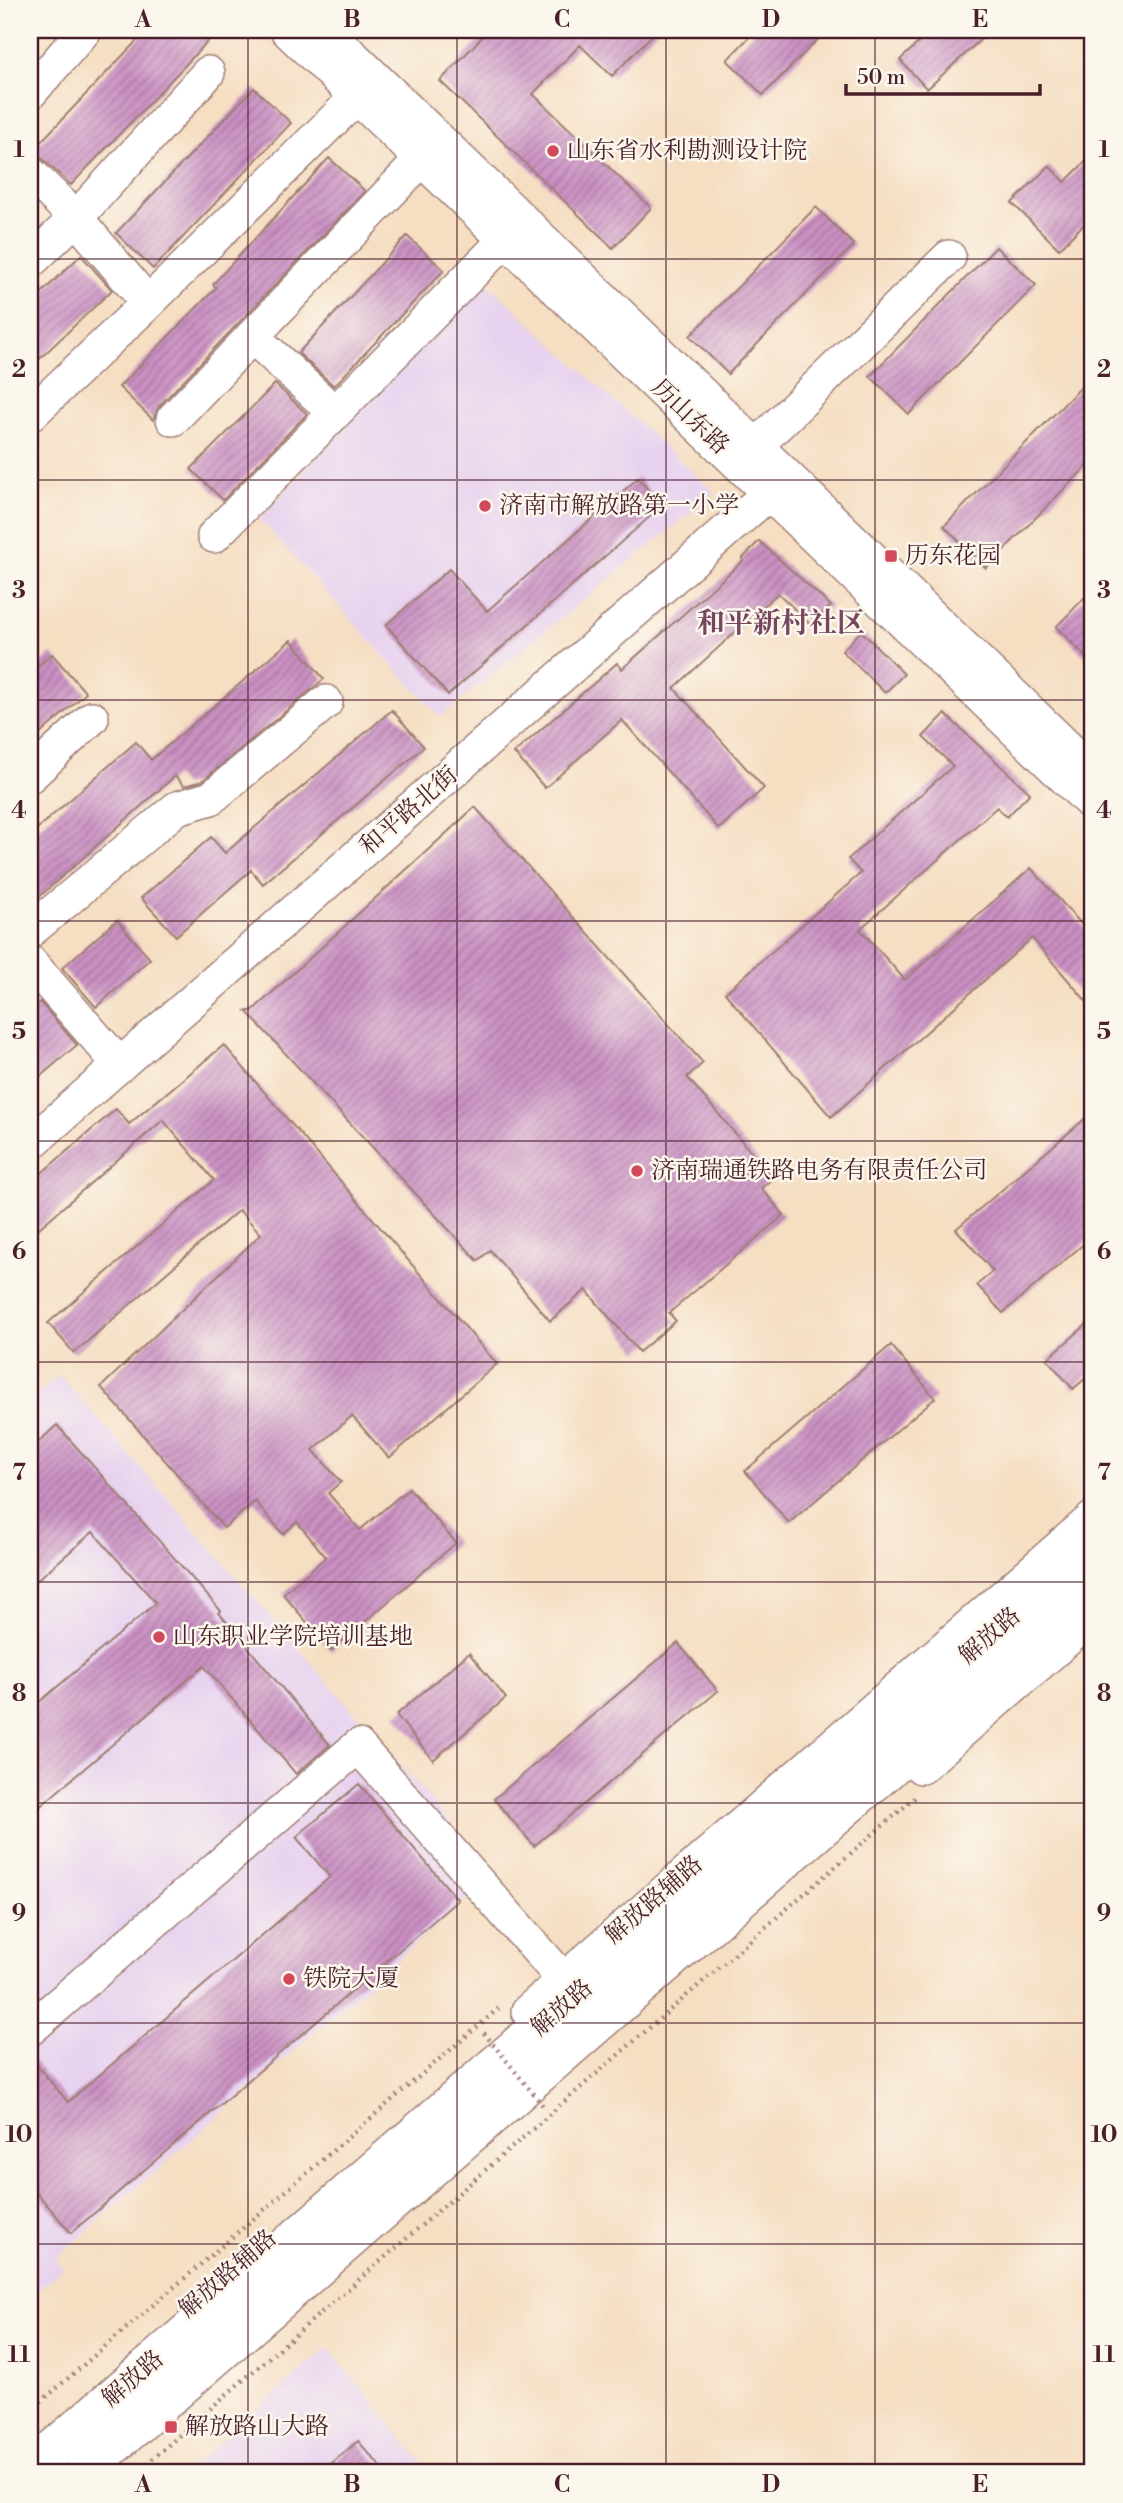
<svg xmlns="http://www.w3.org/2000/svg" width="1123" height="2503" viewBox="0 0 1123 2503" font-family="'Libre Bodoni','Noto Serif SC',serif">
<defs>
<pattern id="building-hatch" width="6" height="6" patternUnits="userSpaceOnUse" patternTransform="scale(1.75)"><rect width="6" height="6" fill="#ca90c3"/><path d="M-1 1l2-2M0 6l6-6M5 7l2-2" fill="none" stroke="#a6759f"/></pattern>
</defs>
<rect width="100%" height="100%" fill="#fbf7ec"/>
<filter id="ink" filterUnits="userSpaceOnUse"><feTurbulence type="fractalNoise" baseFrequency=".0143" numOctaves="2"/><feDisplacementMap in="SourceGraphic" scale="14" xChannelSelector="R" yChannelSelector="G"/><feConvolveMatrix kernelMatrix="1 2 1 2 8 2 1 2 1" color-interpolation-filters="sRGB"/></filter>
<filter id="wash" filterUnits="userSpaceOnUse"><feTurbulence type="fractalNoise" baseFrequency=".00686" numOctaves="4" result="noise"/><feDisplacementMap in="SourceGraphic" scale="28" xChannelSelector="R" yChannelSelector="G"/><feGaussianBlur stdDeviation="1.57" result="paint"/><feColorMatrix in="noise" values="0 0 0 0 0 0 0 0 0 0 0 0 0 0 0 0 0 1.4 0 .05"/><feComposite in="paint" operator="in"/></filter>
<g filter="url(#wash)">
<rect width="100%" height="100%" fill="#f5dec2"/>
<path fill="#e7d2ef" d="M 484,281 L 715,493 L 440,717 L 259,519 Z
M 60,1375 L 495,1874 L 55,2259 L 63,2268 L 30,2296 L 30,1401 Z
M 328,2348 L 431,2473 L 184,2473 Z"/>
<g id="blocks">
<path fill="url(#building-hatch)" d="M 147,30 L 198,30 L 209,40 L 71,185 L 33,150 Z
M 489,30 L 657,30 L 612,76 L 580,45 L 533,94 L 651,208 L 613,248 L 440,81 Z
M 756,30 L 827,30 L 763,95 L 727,60 Z
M 932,30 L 991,30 L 927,89 L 900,60 Z
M 254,88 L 291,123 L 153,269 L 116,233 Z
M 1093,154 L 1093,215 L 1059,249 L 1012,203 L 1049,166 L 1065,182 Z
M 329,158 L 365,191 L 159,406 L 153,420 L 119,387 L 216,288 L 213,284 Z
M 816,207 L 854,245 L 728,374 L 690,336 Z
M 407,236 L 444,270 L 334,386 L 298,353 Z
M 996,247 L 1036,285 L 909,414 L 870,376 Z
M 81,255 L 112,290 L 30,368 L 30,304 Z
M 1093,375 L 1093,460 L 986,568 L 944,526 Z
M 275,384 L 307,414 L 223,500 L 191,469 Z
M 638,478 L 662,506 L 448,695 L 386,625 L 449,569 L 487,611 Z
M 759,541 L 831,606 L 811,625 L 778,593 L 674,688 L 764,788 L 719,829 L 622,720 L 545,788 L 514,753 L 617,663 L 622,669 L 744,560 L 742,559 Z
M 1093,589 L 1093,664 L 1056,627 Z
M 861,631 L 904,674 L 885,693 L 842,651 Z
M 291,640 L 324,679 L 202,781 L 184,786 L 175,776 L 30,905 L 30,835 L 136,742 L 151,760 Z
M 52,654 L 86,693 L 30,743 L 30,673 Z
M 392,710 L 424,747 L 263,884 L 251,870 L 176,936 L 141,898 L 211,837 L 225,853 Z
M 945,714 L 1030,793 L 1007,817 L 997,807 L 860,929 L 905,980 L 1031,868 L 1093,937 L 1093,1009 L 1032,938 L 831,1117 L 725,993 L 861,873 L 848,859 L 953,766 L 923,737 Z
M 475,807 L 703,1063 L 687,1077 L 773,1178 L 761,1188 L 784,1215 L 669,1313 L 676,1321 L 639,1352 L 586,1290 L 550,1321 L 490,1250 L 478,1261 L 246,1011 L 252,1011 Z
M 117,920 L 150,959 L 96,1007 L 62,968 Z
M 40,1002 L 77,1045 L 30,1085 L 30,1011 Z
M 224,1045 L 497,1364 L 389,1458 L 352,1416 L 313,1450 L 341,1482 L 328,1493 L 360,1530 L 409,1488 L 456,1543 L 331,1651 L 283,1594 L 326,1557 L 297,1522 L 283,1534 L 255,1501 L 224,1528 L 101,1387 L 261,1234 L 239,1210 L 74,1353 L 48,1323 L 214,1180 L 163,1120 L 30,1236 L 30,1183 L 116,1109 L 129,1124 Z
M 1093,1112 L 1093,1236 L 1003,1313 L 977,1285 L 993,1271 L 956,1229 Z
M 1093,1319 L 1093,1372 L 1073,1389 L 1047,1359 Z
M 891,1345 L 935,1398 L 789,1523 L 745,1471 Z
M 57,1425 L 221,1611 L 219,1613 L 330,1745 L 296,1774 L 204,1666 L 30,1815 L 30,1710 L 156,1603 L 93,1532 L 30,1586 L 30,1450 Z
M 678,1643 L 718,1691 L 534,1846 L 494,1799 Z
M 469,1653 L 506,1698 L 433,1760 L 396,1715 Z
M 359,1784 L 458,1900 L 71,2233 L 30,2185 L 30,2057 L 68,2102 L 330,1877 L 296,1837 Z
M 358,2441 L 386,2473 L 320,2473 Z"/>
</g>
</g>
<g filter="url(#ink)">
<use href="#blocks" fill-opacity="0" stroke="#a07e76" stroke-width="2"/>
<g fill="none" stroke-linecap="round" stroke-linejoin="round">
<defs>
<path id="minor" d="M 287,30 L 1093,805
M 326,30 L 1093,772
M 208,73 L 76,218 L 148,303 L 356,98
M 30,93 L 85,30
M 30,173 L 76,218 L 30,262
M 252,336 L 335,413
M 30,415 L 148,303
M 173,419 L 421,160
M 756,446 L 949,257
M 214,536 L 505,240
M 30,776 L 92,718
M 30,931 L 177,808 L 211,798 L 326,702
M 30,962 L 120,1065
M 30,1144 L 784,480
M 921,1767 L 1093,1617
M 528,2011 L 1093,1518
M 30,2029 L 358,1746 L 564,1980"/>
<path id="major" d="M 30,2469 L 1093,1546
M 82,2473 L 1093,1591"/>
</defs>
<use href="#minor" stroke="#a07e76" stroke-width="36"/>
<use href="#major" stroke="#a07e76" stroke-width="41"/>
<path stroke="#a07e76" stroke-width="4.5" stroke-dasharray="2 5" stroke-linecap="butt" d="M 30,2411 L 499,2008
M 136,2473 L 918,1795"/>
<use href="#minor" stroke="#fff" stroke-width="33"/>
<use href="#major" stroke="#fff" stroke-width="38"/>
<path stroke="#a07e76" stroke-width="4.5" stroke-dasharray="2 5" stroke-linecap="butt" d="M 484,2033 L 544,2107"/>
</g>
</g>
<path fill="none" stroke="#4a1f2b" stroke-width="2" stroke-opacity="0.55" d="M 248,30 L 248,2473M 457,30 L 457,2473M 666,30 L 666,2473M 875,30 L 875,2473M 30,259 L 1093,259M 30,480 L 1093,480M 30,700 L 1093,700M 30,921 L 1093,921M 30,1141 L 1093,1141M 30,1362 L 1093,1362M 30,1582 L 1093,1582M 30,1803 L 1093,1803M 30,2023 L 1093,2023M 30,2244 L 1093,2244"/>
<g fill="#d1495b" stroke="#fbf7ec" stroke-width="2.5">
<circle cx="553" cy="151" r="7"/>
<circle cx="485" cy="506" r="7"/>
<rect x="884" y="549" width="14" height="14" rx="3.5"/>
<circle cx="637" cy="1171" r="7"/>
<circle cx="159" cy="1637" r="7"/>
<circle cx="289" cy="1979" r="7"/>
<rect x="164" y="2420" width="14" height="14" rx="3.5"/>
</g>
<g text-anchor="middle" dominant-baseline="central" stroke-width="5" stroke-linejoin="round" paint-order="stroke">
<g font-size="24" fill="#4a1f2b" stroke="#fbf7ec" text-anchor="start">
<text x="567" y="151">山东省水利勘测设计院</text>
<text x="499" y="506">济南市解放路第一小学</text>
<text x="905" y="556">历东花园</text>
<text x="651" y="1171">济南瑞通铁路电务有限责任公司</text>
<text x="173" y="1637">山东职业学院培训基地</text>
<text x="303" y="1979">铁院大厦</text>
<text x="185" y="2427">解放路山大路</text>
</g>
<g font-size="24" fill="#4a1f2b" stroke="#fbf7ec">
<text transform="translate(690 417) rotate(44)">历山东路</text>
<text transform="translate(409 811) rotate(-41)">和平路北街</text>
<text transform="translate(990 1636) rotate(-41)">解放路</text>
<text transform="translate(654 1900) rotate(-41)">解放路辅路</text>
<text transform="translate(562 2008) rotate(-41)">解放路</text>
<text transform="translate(228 2274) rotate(-41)">解放路辅路</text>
<text transform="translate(133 2379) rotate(-41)">解放路</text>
</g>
<g font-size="28" font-weight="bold" fill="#774760" stroke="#fbf7ec">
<text x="781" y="623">和平新村社区</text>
</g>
</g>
<rect width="1123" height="2503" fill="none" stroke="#fbf7ec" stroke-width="77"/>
<path d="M846 84v10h194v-10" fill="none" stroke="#4a1f2b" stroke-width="3.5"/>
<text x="857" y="84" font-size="21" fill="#4a1f2b" stroke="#fbf7ec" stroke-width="5" paint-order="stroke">50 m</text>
<rect x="38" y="38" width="1046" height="2426" fill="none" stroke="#4a1f2b" stroke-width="2.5"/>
<g font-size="23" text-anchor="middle" font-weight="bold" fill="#4a1f2b">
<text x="143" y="27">A</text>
<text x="352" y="27">B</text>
<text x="562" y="27">C</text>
<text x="771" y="27">D</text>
<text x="980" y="27">E</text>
<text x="19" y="157">1</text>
<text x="1104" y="157">1</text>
<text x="19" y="377">2</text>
<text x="1104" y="377">2</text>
<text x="19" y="598">3</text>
<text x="1104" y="598">3</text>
<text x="19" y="818">4</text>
<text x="1104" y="818">4</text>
<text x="19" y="1039">5</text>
<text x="1104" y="1039">5</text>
<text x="19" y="1259">6</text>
<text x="1104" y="1259">6</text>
<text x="19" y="1480">7</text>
<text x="1104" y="1480">7</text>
<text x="19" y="1701">8</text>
<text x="1104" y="1701">8</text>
<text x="19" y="1921">9</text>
<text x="1104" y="1921">9</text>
<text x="19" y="2142">10</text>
<text x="1104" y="2142">10</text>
<text x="19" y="2362">11</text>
<text x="1104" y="2362">11</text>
<text x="143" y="2492">A</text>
<text x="352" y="2492">B</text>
<text x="562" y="2492">C</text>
<text x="771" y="2492">D</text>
<text x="980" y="2492">E</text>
</g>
</svg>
